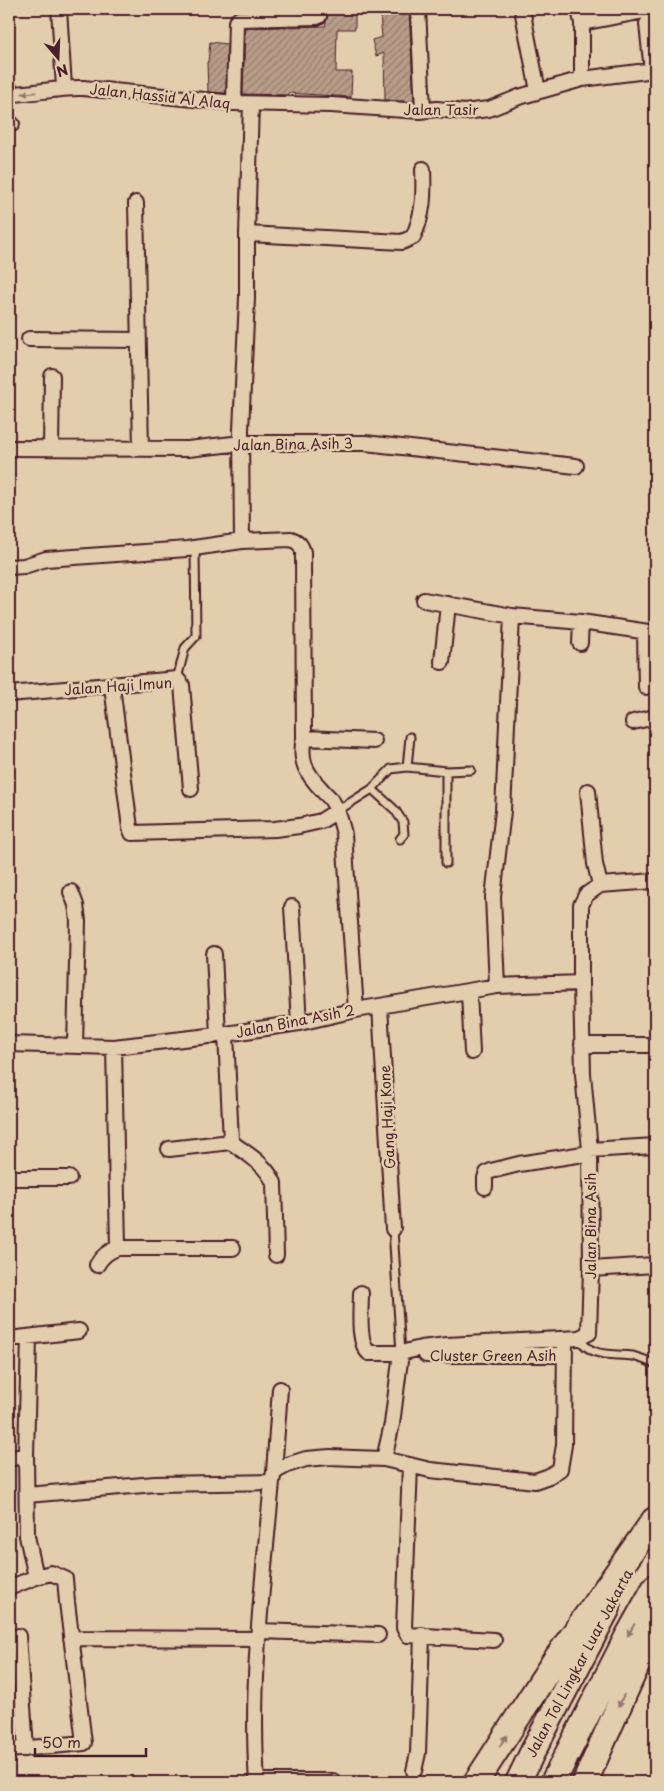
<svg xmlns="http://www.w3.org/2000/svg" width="664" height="1791" viewBox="0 0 664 1791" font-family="'Playpen Sans',sans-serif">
<defs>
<pattern id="building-hatch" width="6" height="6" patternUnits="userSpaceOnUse" patternTransform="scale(1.25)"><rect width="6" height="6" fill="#b89d88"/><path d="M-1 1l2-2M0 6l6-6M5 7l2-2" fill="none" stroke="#987f6f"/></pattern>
</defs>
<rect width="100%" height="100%" fill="#e2ceac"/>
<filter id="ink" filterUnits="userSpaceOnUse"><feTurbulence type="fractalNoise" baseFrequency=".02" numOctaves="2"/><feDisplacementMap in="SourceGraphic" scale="10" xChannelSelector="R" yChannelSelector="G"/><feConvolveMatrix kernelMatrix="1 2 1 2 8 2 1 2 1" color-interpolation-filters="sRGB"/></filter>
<g filter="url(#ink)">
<path fill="url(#building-hatch)" stroke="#4a1f2b" d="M 329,9 L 355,9 L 355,29 L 337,29 L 336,72 L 352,72 L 351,97 L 288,93 L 288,95 L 243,94 L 245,28 L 325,26 Z
M 409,11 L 414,102 L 385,100 L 384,53 L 376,56 L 372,40 L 382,37 L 380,14 Z
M 210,42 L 227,44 L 226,93 L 208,92 L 207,62 L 208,62 Z"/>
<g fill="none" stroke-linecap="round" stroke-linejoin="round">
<defs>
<path id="lane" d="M 177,679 L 185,648 L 196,636 L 195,548
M 407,767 L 410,737
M 446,771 L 471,770
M 372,789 L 395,810 L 403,822 L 404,834 L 400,839
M 337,811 L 372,789 L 391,769 L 407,767 L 446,771 L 446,863
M 393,1229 L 401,1353
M 579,1338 C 592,1359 612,1353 633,1356 C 640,1358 648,1361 655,1364"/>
<path id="street" d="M 59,9 L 64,87
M 418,9 L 423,110
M 522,9 L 538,91
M 579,9 L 582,23 L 582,79
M 582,23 L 655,9
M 647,24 L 652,71
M 9,94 C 34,94 58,87 83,88 L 234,103 L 331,105 L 420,111 L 437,109 L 464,112 L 489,109 L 519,97 L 582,79 L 655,70
M 234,103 L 236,22 L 239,19 L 317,17 L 319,16 L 320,9
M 9,124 L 12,124
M 136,203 L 141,449
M 247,234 L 402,242 L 413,237 C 424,214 424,193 423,169
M 29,339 L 139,340
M 9,448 L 188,449 L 242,443 L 365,443 L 576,466
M 51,448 L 52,376
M 242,541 L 241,430 L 247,298 L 247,234 L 251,104
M 9,567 L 24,566 L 46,559 L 187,549 L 242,541 L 291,539 C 299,542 301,545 303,552 L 304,738 C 299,761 306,773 322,790 C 325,794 330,797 332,801 C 339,811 341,823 344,834 L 356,1010
M 424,600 L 512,616 L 581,622 L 655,633
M 645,632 L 646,687
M 580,643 L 581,622
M 442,662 L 448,604
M 112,686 L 130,828 L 132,833 L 275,829 L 299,826 L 321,821 L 337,811
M 9,694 L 177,679 L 182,685 L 191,789
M 633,722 L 655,717
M 304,738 L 374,741
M 588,791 L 595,864 L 600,885
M 71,892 L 76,905 L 78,921 L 75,1046
M 292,907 L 299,1023
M 214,954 L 218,1035
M 497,986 L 493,897 L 503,811 L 512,616
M 469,992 L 472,1052
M 380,1006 L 393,1229
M 226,1034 L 231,1142 C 247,1154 266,1164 274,1183 L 276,1255
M 9,1044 L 114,1047 L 226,1034 L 299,1023 L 356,1010 L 497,986 L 581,983
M 582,1045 L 655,1045
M 114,1047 L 118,1248
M 169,1149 L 231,1142
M 590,1150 L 655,1146
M 9,1176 L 16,1178 L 69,1178
M 485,1187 L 485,1178 L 487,1173 L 491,1171 L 519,1164 L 590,1153
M 97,1265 C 102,1256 108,1251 118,1248 L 233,1248
M 591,1269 L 655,1265
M 361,1293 C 361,1308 357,1343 369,1353 L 401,1353 L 421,1348 L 447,1345 L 579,1338 L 589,1333 L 591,1269 L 590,1150 L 583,1074 L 581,983 L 581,905 L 586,895 L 600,885 L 655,881
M 29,1338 L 26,1455 L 27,1536 L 36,1577
M 9,1339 L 79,1331
M 426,1355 L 565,1355
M 9,1459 L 26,1455
M 384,1459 L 392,1424 L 401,1353
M 410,1465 L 404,1628 L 408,1635 L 494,1640
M 274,1472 L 287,1465 L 306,1459 L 330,1457 L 354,1458 L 384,1459 L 430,1470 L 535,1481 L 549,1476 L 560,1469 L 564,1445 L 565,1339
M 27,1495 L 155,1484 L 272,1482
M 9,1588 L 36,1577 L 51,1573 L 65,1579 L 67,1602 L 84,1743 L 9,1750
M 259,1631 L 378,1635
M 18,1636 L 26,1749
M 71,1638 L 258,1639
M 414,1771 L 418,1753 L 422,1635
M 257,1781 L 333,1781
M 257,1782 C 250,1682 263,1582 272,1482 L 274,1472 L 280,1389"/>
<path id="highway" d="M 476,1782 L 553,1663 L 654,1520
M 518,1782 L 532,1753 L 608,1608
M 553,1782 L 627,1637 L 655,1587
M 585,1782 L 655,1625"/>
</defs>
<use href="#lane" stroke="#4a1f2b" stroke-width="11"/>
<use href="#street" stroke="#4a1f2b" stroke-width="18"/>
<use href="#highway" stroke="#4a1f2b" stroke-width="28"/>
<use href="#lane" stroke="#e2ceac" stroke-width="7"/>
<use href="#street" stroke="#e2ceac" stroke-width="14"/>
<use href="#highway" stroke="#e2ceac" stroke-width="24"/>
</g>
<defs><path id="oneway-solid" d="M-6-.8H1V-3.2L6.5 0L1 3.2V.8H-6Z" transform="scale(1.25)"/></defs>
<g fill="#96766c">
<use href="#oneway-solid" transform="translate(29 93) rotate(174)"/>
<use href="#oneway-solid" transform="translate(631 1630) rotate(120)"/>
<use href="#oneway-solid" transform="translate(621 1701) rotate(114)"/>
<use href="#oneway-solid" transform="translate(503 1741) rotate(-57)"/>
</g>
</g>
<g text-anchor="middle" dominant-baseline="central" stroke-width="5" stroke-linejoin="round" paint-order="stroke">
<g font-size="14" fill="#4a1f2b" stroke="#e2ceac">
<text transform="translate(160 96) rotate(6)">Jalan Hassid Al Alaq</text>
<text x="441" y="109">Jalan Tasir</text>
<text transform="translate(293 444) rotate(-1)">Jalan Bina Asih 3</text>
<text transform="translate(118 686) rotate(-4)">Jalan Haji Imun</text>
<text transform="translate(295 1021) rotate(-11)">Jalan Bina Asih 2</text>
<text transform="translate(387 1117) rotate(-93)">Gang Haji Kone</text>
<text transform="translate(590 1226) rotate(-90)">Jalan Bina Asih</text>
<text x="493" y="1355">Cluster Green Asih</text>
<text transform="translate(579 1663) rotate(-62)">Jalan Tol Lingkar Luar Jakarta</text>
</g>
</g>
<rect width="664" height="1791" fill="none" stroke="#e2ceac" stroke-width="30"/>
<rect x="15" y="15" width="634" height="1761" fill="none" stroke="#4a1f2b" stroke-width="2" filter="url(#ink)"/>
<g transform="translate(58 58) rotate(161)" stroke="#e2ceac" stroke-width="4" paint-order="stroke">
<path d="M0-4L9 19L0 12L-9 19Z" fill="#4a1f2b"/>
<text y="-8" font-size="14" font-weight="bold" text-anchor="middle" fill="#4a1f2b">N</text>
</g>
<path d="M35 1748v8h111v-8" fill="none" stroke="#4a1f2b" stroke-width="2.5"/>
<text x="42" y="1748" font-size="15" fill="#4a1f2b" stroke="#e2ceac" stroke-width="4" paint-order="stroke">50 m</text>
</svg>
